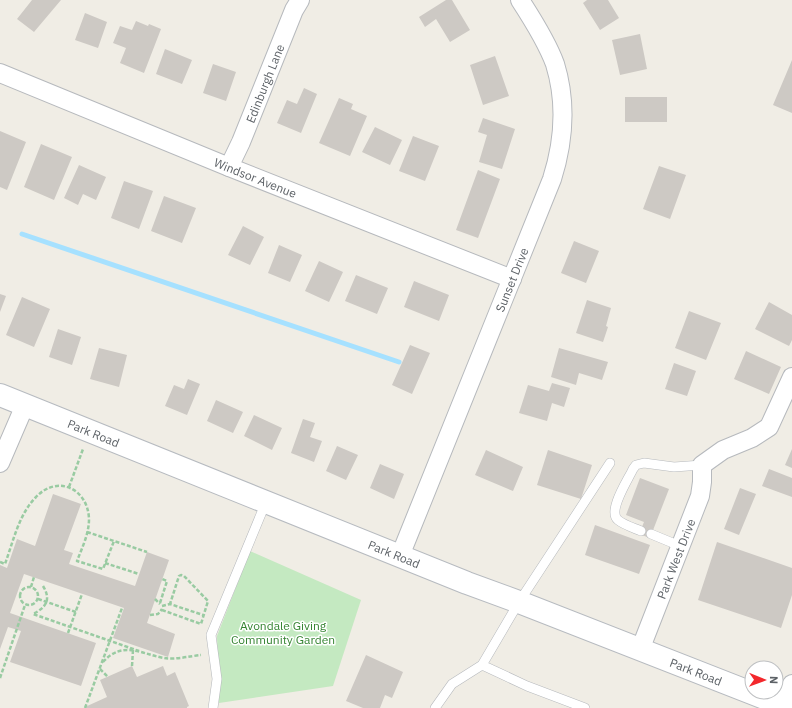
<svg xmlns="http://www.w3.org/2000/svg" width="792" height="708" viewBox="0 0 792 708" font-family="'IBM Plex Sans',sans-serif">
<rect width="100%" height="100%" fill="#f0ede5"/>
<path fill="#c4e9c1" d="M 250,551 L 361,600 L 333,686 L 219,703 L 217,636 Z"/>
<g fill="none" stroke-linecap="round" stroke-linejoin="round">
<path stroke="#a6e1ff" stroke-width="5" d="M 22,234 L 399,362"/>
</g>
<path fill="#cdc9c4" d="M 32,0 L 61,0 L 34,32 L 17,19 Z
M 446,0 L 452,0 L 470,30 L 450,42 L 436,19 L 425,27 L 419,17 Z
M 587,0 L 608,0 L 619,18 L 600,30 L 583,3 Z
M 85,13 L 107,22 L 98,48 L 75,40 Z
M 136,21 L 148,26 L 149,24 L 161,29 L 144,73 L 120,63 L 126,48 L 113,43 L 120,26 L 132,30 Z
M 640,34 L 647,69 L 620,75 L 612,40 Z
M 165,49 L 192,60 L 182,84 L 156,74 Z
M 495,56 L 509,96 L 483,105 L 470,65 Z
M 792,60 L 792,113 L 773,105 Z
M 213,64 L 236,72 L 226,101 L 203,93 Z
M 304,88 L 317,94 L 301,133 L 277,123 L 287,100 L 297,104 Z
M 625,97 L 667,97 L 667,122 L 625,122 Z
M 339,98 L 353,104 L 351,109 L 367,116 L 350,156 L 319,143 Z
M 483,118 L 515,129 L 502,169 L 479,162 L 487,135 L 478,132 Z
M 375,127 L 402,140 L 390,165 L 362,152 Z
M 0,131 L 26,142 L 7,190 L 0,187 Z
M 413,136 L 439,146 L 425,181 L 399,171 Z
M 41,144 L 72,157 L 54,200 L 24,187 Z
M 79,165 L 106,177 L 96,200 L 83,194 L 78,205 L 64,198 Z
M 659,166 L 686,175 L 670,219 L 643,209 Z
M 478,170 L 500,179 L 478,238 L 456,230 Z
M 124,181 L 153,191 L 139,229 L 111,218 Z
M 164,196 L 196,208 L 182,243 L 151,231 Z
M 243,226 L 264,237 L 250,265 L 228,255 Z
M 574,241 L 599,251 L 586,283 L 561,273 Z
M 279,245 L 302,255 L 290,282 L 268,273 Z
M 319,261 L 343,272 L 329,302 L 305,291 Z
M 356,275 L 388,288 L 377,314 L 345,301 Z
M 414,281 L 449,295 L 439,321 L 404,307 Z
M 0,294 L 6,296 L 0,312 Z
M 22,297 L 50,309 L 34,347 L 6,335 Z
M 587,300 L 611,308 L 606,326 L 608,327 L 603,342 L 576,333 Z
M 769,302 L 792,315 L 792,340 L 789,346 L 755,329 Z
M 689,311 L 721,323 L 706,360 L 675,348 Z
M 58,329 L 81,337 L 72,365 L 49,357 Z
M 410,345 L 430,353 L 412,394 L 392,385 Z
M 99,348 L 127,355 L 119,387 L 90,379 Z
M 559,348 L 608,362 L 602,380 L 579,373 L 576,385 L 551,377 Z
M 746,351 L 781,367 L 769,394 L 734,379 Z
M 674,363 L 696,371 L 687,396 L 665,389 Z
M 188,379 L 200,384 L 187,415 L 165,406 L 174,385 L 184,389 Z
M 552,383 L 570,388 L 564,407 L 552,403 L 547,421 L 519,413 L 528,385 L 549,391 Z
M 216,400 L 243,412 L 233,433 L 207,421 Z
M 254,415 L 282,428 L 272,450 L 244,436 Z
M 303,419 L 315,423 L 310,437 L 322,441 L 314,462 L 291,453 Z
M 337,446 L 358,455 L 346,480 L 326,471 Z
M 792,449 L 792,468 L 785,465 Z
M 486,450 L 523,467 L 513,491 L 475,475 Z
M 548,450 L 592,465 L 581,499 L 537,485 Z
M 380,464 L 404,474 L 394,499 L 370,488 Z
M 769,469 L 792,478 L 792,497 L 762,486 Z
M 640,478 L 669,489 L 650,538 L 639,534 L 644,522 L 626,515 Z
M 740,488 L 756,494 L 739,535 L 724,529 Z
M 53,494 L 81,504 L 64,550 L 73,553 L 69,564 L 135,586 L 147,552 L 169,560 L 147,623 L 175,634 L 168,657 L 113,638 L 124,608 L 24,574 L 10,613 L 96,643 L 81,686 L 10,662 L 21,631 L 8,627 L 0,649 L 0,565 L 7,568 L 17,539 L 35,546 Z
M 595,525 L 650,545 L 639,574 L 585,555 Z
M 717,542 L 792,568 L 792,595 L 781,628 L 698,600 Z
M 366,655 L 403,672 L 392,698 L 385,695 L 380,708 L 363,708 L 346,701 Z
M 132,666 L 137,677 L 163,666 L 167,676 L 175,672 L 189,706 L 187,707 L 187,708 L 85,708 L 85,707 L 107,697 L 100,680 Z"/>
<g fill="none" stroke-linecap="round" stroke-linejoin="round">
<defs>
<path id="service" d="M 641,531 C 634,528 624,525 618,520 C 607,511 628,480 633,469 L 636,465 L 644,463 L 674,467 L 702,465
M 651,534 L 680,546
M 482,665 L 519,602 L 610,463
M 213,708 L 217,679 L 211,635 L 266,502
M 435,708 L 452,684 L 482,665 L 527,686 L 585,708"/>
<g id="minor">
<path id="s1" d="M 0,73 L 229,167 L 512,279"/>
<path id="s2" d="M 229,167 L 241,142 L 294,10 L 300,0"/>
<path d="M 0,463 L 25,405"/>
<path id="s3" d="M 400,556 L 552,179 C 564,141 567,103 555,64 C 547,42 533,20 520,0"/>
<path id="s4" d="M 640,650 L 700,496 L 702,482 L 702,465 L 723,450 L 752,438 L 769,427 L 792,377"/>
<path d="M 781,705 L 792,684"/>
</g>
<g id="secondary">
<path id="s5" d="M 0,395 L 467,583 L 519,602 L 790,708"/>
</g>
</defs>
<use href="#service" stroke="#b6b9bd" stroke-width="10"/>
<use href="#minor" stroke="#b6b9bd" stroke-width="20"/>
<use href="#secondary" stroke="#b7bbc0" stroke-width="24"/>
<path stroke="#99cba2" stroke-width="2.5" stroke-dasharray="4 2" stroke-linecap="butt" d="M 69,487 L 83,449
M 87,532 L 147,552
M 0,562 L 5,564 C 13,542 19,514 36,497 C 58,474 88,489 89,519 C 89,534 82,548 77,561 L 103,569 L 114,541
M 105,563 L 139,574
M 43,586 C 51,599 47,607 33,614 L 139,651
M20 596a9 9 0 1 1 18 0a9 9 0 1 1-18 0Z
M 31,587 L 34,577
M 38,599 L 76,612
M 155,599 L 160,604
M 160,603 L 167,581 L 162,579
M 162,606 L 170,604 L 203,615
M 162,610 L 201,624 L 208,601 L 184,576 L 181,575 L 179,576 L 170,604
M 150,615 L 158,614 L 162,609
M 68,633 L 82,594
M 103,662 C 123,640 141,654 164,658 C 174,660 191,656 201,655
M 132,666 L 133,650
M 100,669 L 108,677
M 0,678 L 25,605
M 85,708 L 122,608"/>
<use href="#service" stroke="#fff" stroke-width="9"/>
<use href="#minor" stroke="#fff" stroke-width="18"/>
<use href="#secondary" stroke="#fff" stroke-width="22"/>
</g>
<g text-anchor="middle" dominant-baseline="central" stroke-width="3" stroke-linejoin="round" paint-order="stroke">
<g font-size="12" fill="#5d6267" stroke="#fff">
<text stroke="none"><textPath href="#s2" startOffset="91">Edinburgh Lane</textPath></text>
<text stroke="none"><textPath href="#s1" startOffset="276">Windsor Avenue</textPath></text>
<text stroke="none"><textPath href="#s3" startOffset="298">Sunset Drive</textPath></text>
<text stroke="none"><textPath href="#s5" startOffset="101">Park Road</textPath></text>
<text stroke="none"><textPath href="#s5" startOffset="425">Park Road</textPath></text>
<text stroke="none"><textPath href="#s4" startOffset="98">Park West Drive</textPath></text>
<text stroke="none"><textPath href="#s5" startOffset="749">Park Road</textPath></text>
</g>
<g font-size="12" fill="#338330" stroke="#fff">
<text x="283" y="625">Avondale Giving<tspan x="283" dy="14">Community Garden</tspan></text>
</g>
</g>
<g transform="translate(764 680) rotate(91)"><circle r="19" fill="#ffffff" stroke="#bec0c2"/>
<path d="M0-3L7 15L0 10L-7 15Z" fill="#f3282c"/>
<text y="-6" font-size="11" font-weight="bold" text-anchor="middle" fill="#5d6267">N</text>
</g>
</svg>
